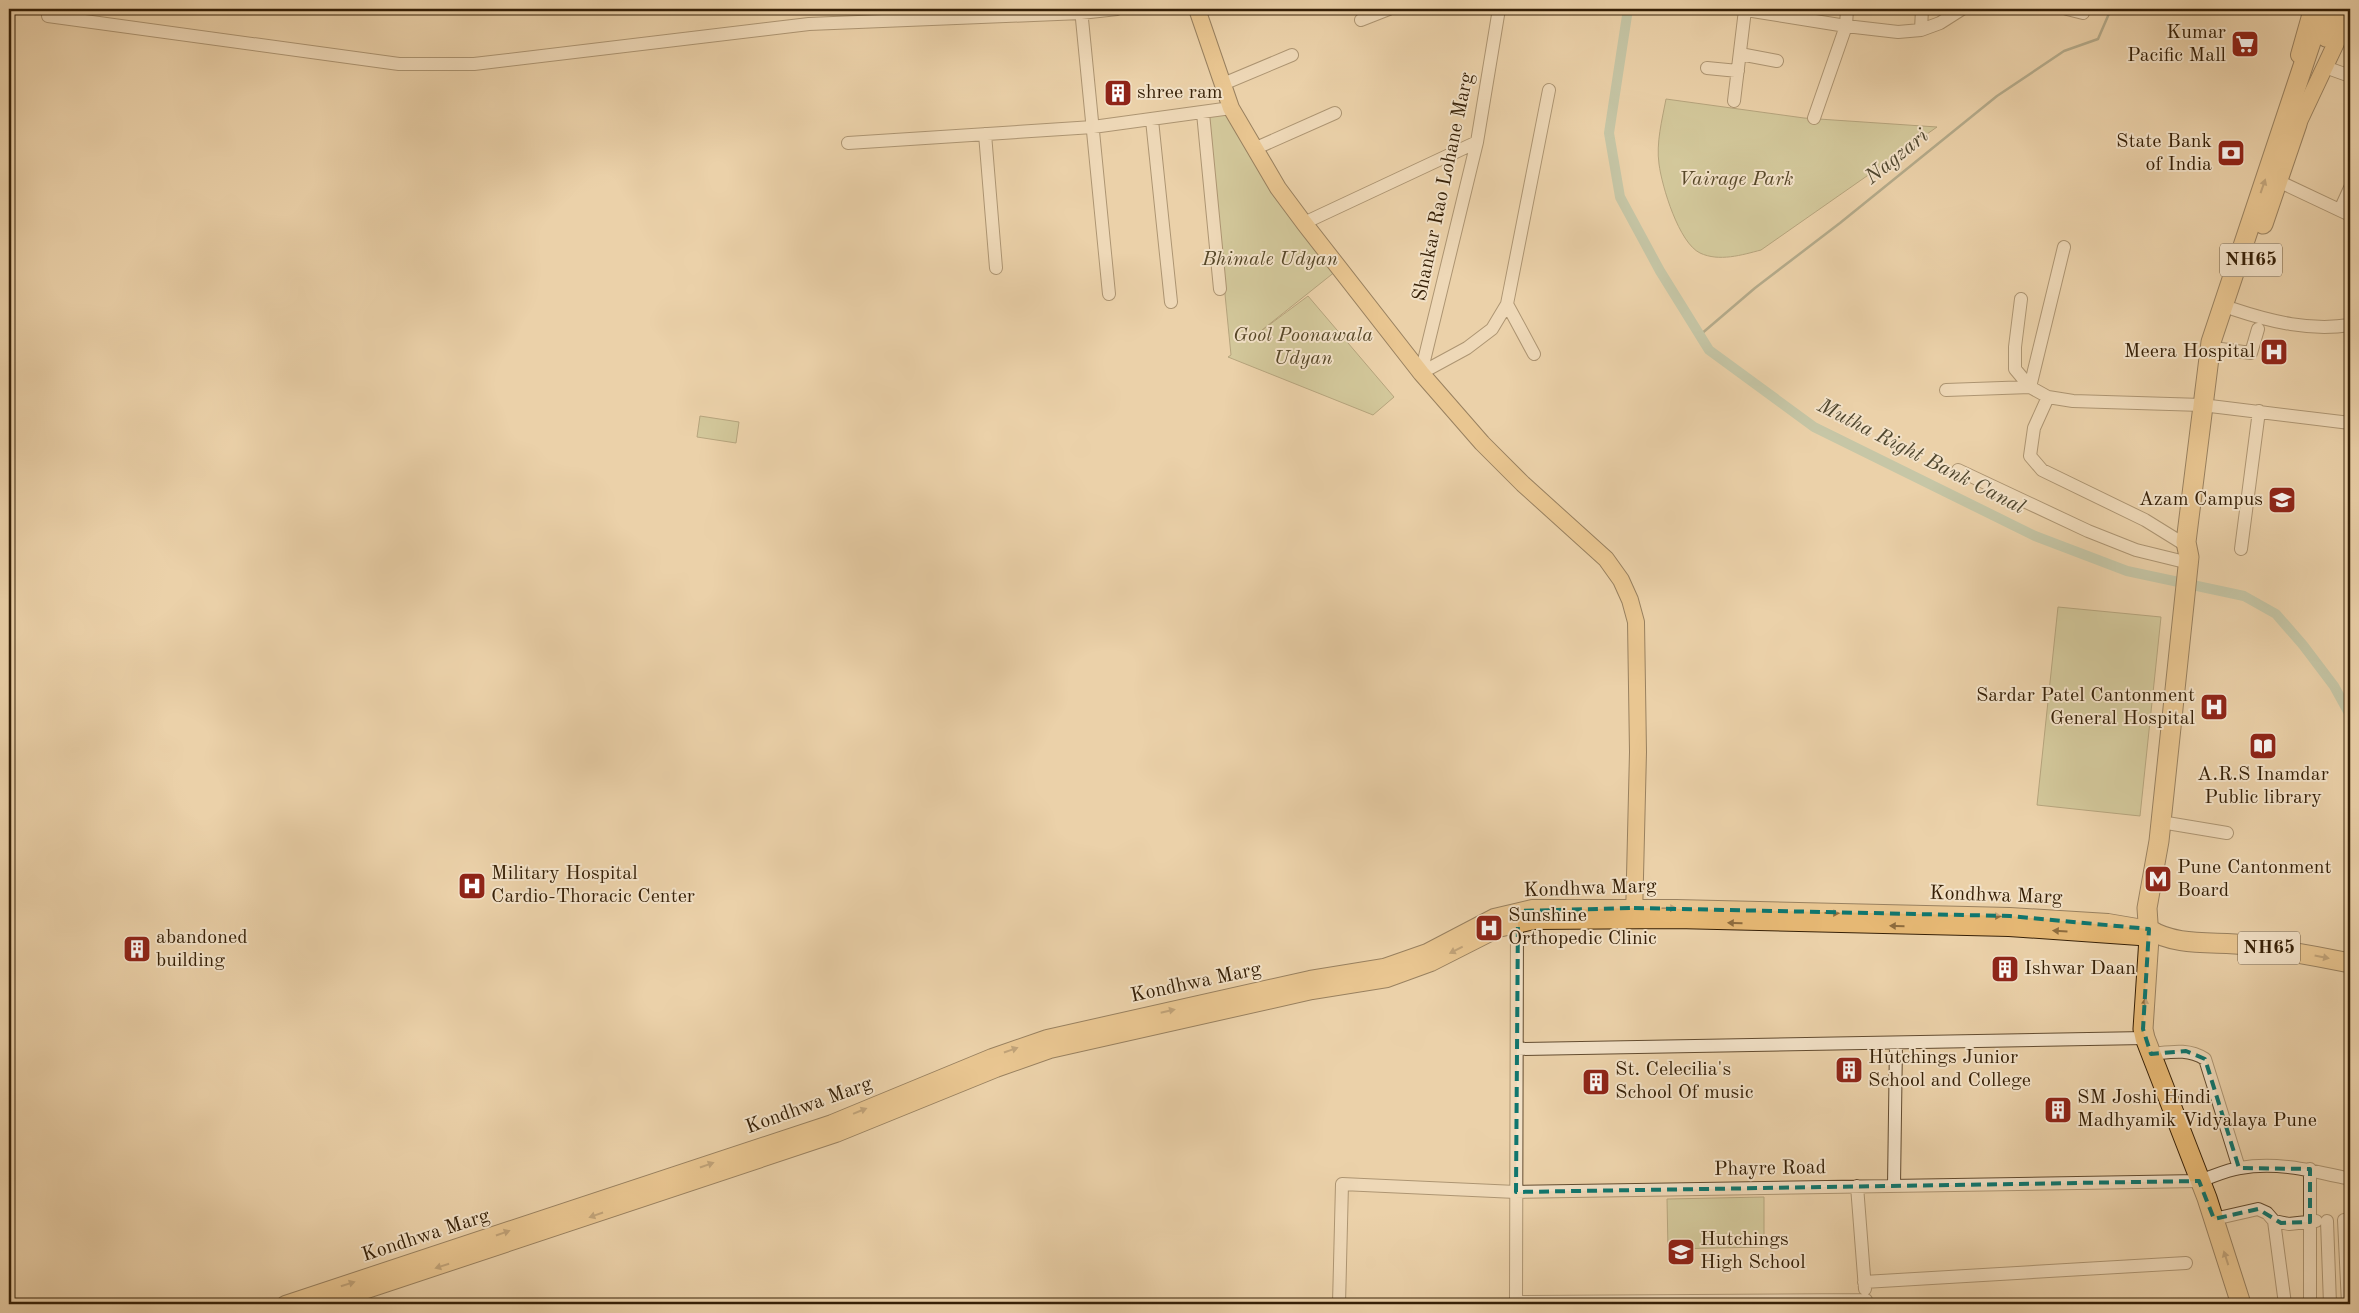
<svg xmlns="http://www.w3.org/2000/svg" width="2359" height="1313" viewBox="0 0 2359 1313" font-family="'Old Standard TT',serif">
<rect width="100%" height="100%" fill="#ebd1a9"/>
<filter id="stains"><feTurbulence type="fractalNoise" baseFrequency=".004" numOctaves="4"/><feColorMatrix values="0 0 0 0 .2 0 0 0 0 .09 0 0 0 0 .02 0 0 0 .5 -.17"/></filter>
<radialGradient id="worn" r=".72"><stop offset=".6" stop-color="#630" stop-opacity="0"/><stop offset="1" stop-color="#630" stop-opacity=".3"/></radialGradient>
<path fill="#b6bc89" stroke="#766e48" d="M 1666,99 L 1804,118 L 1937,127 L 1761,250 C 1742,255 1719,262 1700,253 C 1679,243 1662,187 1659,164 C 1656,143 1662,120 1666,99 Z
M 1228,109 L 1336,271 L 1257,334 L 1308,296 L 1394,397 L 1373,415 L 1228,357 L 1231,355 L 1207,112 Z
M 700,416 L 739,422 L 736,443 L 697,437 Z
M 2058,607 L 2161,617 L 2140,816 L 2037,805 Z
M 1764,1197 L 1764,1247 L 1668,1249 L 1667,1199 Z"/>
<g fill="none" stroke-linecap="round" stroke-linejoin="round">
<path stroke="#717b64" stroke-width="2.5" d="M 1700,335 L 1755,288 L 1840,223 L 1997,96 L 2064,51 L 2098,39 L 2111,9"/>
<path stroke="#99b8a2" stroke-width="10" d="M 1628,9 L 1609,133 L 1620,197 L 1660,271 L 1709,350 L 1814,427 L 2035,536 L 2127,571 L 2244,596 L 2276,614 L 2303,645 L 2334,686 L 2350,715"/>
<defs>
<path id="minor" d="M 1081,9 L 1109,294
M 1740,9 L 1846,26 L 1898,32 L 1921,30 L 1940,23 L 1962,9
M 2067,9 L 2083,13
M 48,16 L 399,64 L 474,64 L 809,24 L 1081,13 L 1117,9
M 1361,20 L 1389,9
M 1921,30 L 1922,9
M 1740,54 L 1777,61
M 2325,67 L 2350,76
M 1707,68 L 1738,71
M 1223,84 L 1292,55
M 1734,101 L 1745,10
M 1203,113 L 1220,289
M 1814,118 L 1846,26 L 1847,9
M 1152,120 L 1171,302
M 985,134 L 996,268
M 848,143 L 1093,127 L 1231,108
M 1254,149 L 1335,113
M 2278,181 L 2350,215
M 2340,210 L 2350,188
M 1304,223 L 1477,142
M 2021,299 L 2015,347 L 2015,369 L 2030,387 L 2048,397 L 2073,401 L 2202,405 L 2350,423
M 1507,304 L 1534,354
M 2233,309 C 2272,322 2310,331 2350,325
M 2221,349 L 2251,353 L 2258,329
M 1421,373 L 1477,142 L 1499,9
M 1421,373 L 1467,348 L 1492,329 L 1507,304 L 1549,90
M 1946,390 L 2030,387 L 2064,247
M 2048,397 L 2034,428 L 2030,456 L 2042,470 L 2145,520 L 2187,546
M 1958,470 L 2088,531 L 2136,550 L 2189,563
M 2241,549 L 2259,411
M 2161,822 L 2227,833
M 1517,1049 L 2145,1038
M 2151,1054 C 2171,1052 2188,1048 2205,1059 L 2239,1168
M 2310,1169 L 2310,1304
M 1894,1185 L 1896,1043
M 1857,1186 L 1865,1289
M 2214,1219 L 2258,1209 L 2267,1213 L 2274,1221 L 2285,1304
M 2344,1220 L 2348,1304
M 2274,1221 L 2289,1224 L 2316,1221
M 2327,1221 L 2330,1304
M 1864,1282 L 2186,1263
M 1516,1302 L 1866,1300
M 1339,1304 L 1342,1184 L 1516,1192 L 2199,1181 C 2212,1177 2226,1170 2240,1168 C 2277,1161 2314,1171 2350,1179
M 1516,1304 L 1517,916"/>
<path id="major" d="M 1197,9 L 1231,108 L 1278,188 L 1304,223 L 1421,373 L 1482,443 L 1523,484 L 1606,559 L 1621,580 L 1630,600 L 1636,622 L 1638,752 L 1634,918
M 2299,55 L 2312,9
M 2295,130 L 2336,43 L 2347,9
M 285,1304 L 832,1123 L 992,1057 L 1047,1038 L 1310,979 L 1384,967 L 1427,952 L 1494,917 L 1532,908 L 1676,908 L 2010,916 L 2108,922 L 2149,929
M 325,1304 L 836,1134 L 996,1069 L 1050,1050 L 1312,991 L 1387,979 L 1431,963 L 1498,929 L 1534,921 L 1676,920 L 2009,928 L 2139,937"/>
<path id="highway" d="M 2326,37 L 2336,9
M 2263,224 L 2297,124
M 2149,929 C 2175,947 2216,941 2247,945 C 2282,950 2316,956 2350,963
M 2241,1304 L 2207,1198 L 2145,1038 L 2143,1029 L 2149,938 L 2147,908 L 2159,841 L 2189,557 L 2186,542 L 2211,342 L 2322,9"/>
</defs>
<use href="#minor" stroke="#634c30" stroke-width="14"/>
<use href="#major" stroke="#362007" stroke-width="18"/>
<use href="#highway" stroke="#362007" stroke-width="21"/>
<use href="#minor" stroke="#f2e1c7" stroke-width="12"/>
<use href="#major" stroke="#e6b874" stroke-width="16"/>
<use href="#highway" stroke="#e6b874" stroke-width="19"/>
</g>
<defs><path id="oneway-solid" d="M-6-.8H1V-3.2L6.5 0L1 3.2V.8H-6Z" transform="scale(1.25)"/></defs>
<g fill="#8e6c3e">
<use href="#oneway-solid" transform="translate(2263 186) rotate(-71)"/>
<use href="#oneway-solid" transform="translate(1669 908)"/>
<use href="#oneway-solid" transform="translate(1832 913) rotate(1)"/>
<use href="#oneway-solid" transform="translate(1994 916) rotate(1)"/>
<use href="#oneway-solid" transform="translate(1735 923) rotate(-178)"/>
<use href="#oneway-solid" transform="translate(1897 926) rotate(-179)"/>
<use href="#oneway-solid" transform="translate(2060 931) rotate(-177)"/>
<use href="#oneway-solid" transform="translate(1456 950) rotate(153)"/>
<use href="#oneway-solid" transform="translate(2322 957) rotate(11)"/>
<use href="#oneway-solid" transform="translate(2145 1005) rotate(-86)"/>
<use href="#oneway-solid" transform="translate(1168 1011) rotate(-13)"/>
<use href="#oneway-solid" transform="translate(1011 1050) rotate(-19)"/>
<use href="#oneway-solid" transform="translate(860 1111) rotate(-22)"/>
<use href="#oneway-solid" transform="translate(707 1165) rotate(-19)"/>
<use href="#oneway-solid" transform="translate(596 1215) rotate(161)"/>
<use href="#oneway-solid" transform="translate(503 1233) rotate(-19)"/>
<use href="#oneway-solid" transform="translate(2226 1258) rotate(-108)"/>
<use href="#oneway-solid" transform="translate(442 1266) rotate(162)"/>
<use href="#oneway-solid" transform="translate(348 1284) rotate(-18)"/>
</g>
<path d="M0 0H2359V1313H0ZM 1634,908 L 2010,916 L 2149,929 L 2143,1029 L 2151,1054 L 2186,1051 L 2205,1059 L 2239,1168 L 2310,1169 L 2310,1222 L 2281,1223 L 2258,1209 L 2214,1219 L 2199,1181 L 1516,1192 L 1518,911 Z" fill="#ebd1a9" fill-opacity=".55" fill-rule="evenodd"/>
<path fill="none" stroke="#0f766e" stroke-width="4" stroke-dasharray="10 6" stroke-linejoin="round" d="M 1634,908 L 2010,916 L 2149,929 L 2143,1029 L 2151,1054 L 2186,1051 L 2205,1059 L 2239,1168 L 2310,1169 L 2310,1222 L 2281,1223 L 2258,1209 L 2214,1219 L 2199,1181 L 1516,1192 L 1518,911 Z"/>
<defs>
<symbol id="supermarket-square" viewBox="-11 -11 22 22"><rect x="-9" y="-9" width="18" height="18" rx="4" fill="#8f2418" stroke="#f2e1c7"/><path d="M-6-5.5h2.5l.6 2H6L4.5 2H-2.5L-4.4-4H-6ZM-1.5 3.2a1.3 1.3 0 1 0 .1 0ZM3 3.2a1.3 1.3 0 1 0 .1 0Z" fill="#fff"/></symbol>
<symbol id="building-square" viewBox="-11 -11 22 22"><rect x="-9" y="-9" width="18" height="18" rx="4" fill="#8f2418" stroke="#f2e1c7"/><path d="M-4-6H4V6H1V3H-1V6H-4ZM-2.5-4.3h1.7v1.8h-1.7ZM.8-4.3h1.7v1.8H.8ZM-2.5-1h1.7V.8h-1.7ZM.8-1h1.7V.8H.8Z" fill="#fff"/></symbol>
<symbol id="bank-square" viewBox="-11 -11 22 22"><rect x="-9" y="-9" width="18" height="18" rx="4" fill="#8f2418" stroke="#f2e1c7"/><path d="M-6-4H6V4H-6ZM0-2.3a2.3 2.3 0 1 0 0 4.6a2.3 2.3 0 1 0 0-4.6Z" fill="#fff"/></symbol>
<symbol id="hospital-square" viewBox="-11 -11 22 22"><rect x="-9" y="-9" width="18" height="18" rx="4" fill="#8f2418" stroke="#f2e1c7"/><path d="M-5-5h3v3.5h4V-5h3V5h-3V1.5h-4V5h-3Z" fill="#fff"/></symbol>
<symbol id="university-square" viewBox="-11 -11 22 22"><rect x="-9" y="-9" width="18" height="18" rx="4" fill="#8f2418" stroke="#f2e1c7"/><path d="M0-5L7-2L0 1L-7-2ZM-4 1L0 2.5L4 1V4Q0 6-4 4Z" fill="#fff"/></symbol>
<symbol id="library-square" viewBox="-11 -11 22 22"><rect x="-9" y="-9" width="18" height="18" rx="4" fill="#8f2418" stroke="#f2e1c7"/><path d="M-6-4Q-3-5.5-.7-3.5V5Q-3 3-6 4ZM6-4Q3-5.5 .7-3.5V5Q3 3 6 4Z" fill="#fff"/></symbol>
<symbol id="metro-square" viewBox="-11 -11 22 22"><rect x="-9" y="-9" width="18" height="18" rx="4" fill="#8f2418" stroke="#f2e1c7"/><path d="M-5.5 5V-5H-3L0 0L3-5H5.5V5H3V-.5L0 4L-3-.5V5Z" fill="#fff"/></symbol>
<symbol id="school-square" viewBox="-11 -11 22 22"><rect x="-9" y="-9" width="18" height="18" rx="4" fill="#8f2418" stroke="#f2e1c7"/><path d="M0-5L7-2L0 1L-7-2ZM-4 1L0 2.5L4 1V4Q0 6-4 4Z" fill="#fff"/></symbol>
</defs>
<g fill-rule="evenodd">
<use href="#supermarket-square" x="2229" y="28" width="32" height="32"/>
<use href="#building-square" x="1102" y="77" width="32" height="32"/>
<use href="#bank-square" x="2215" y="137" width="32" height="32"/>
<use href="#hospital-square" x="2258" y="336" width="32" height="32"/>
<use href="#university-square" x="2266" y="484" width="32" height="32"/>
<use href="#hospital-square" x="2198" y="691" width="32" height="32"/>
<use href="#library-square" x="2247" y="730" width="32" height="32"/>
<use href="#metro-square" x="2142" y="863" width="32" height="32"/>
<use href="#hospital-square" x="456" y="870" width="32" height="32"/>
<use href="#hospital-square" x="1473" y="912" width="32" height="32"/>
<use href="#building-square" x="121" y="933" width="32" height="32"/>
<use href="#building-square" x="1989" y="953" width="32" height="32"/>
<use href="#building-square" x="1833" y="1054" width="32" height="32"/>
<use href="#building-square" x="1580" y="1066" width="32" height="32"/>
<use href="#building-square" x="2042" y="1094" width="32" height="32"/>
<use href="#school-square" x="1665" y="1236" width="32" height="32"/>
</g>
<g text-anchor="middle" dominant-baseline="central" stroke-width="4" stroke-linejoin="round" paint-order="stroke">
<g fill="#f2e1c7" stroke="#6e5a41" stroke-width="1">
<rect x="2220" y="243.5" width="62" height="33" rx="4"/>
<rect x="2238" y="931.5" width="62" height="33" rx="4"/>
</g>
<g font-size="19" font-weight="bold" fill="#362007">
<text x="2251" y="260">NH65</text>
<text x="2269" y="948">NH65</text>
</g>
<g font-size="20" fill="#362007" stroke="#f2e1c7" text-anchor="start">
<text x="2226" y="33" text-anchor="end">Kumar<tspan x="2226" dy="23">Pacific Mall</tspan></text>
<text x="1137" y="93">shree ram</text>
<text x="2212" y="142" text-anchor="end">State Bank<tspan x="2212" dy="23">of India</tspan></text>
<text x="2255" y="352" text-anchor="end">Meera Hospital</text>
<text x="2263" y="500" text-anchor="end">Azam Campus</text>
<text x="2195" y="696" text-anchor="end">Sardar Patel Cantonment<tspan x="2195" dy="23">General Hospital</tspan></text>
<text x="2263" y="775" text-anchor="middle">A.R.S Inamdar<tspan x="2263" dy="23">Public library</tspan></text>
<text x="2177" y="868">Pune Cantonment<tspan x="2177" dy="23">Board</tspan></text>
<text x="491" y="874">Military Hospital<tspan x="491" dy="23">Cardio-Thoracic Center</tspan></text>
<text x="1508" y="916">Sunshine<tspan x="1508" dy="23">Orthopedic Clinic</tspan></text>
<text x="156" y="938">abandoned<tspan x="156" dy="23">building</tspan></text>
<text x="2024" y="969">Ishwar Daan</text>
<text x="1868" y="1058">Hutchings Junior<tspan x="1868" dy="23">School and College</tspan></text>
<text x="1615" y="1070">St. Celecilia's<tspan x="1615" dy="23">School Of music</tspan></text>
<text x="2077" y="1098">SM Joshi Hindi<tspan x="2077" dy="23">Madhyamik Vidyalaya Pune</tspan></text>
<text x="1700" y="1240">Hutchings<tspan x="1700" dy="23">High School</tspan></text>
</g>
<g font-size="20" font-style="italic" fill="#564728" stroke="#f2e1c7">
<text x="1736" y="180">Vairage Park</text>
<text x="1270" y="260">Bhimale Udyan</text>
<text x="1303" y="336">Gool Poonawala<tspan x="1303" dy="23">Udyan</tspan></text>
</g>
<g font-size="20" fill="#362007" stroke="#f2e1c7">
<text transform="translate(1444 187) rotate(-78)">Shankar Rao Lohane Marg</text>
<text transform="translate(1590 889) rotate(-2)">Kondhwa Marg</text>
<text transform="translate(1996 896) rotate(2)">Kondhwa Marg</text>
<text transform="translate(1196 983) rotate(-12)">Kondhwa Marg</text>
<text transform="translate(809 1106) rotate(-20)">Kondhwa Marg</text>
<text transform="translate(1770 1169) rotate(-1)">Phayre Road</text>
<text transform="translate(426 1236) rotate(-18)">Kondhwa Marg</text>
</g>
<g font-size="21" font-style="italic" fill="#4f462e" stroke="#f2e1c7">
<text transform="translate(1897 157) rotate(-39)">Nagzari</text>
<text transform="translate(1921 457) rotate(27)">Mutha Right Bank Canal</text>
</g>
</g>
<rect width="2359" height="1313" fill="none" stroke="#ebd1a9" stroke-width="30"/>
<rect x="10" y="10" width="2339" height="1293" fill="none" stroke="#362007" stroke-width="2.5"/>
<rect x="15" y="15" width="2329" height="1283" fill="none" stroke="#362007"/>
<rect width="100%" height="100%" filter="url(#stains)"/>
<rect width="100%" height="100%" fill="url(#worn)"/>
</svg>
